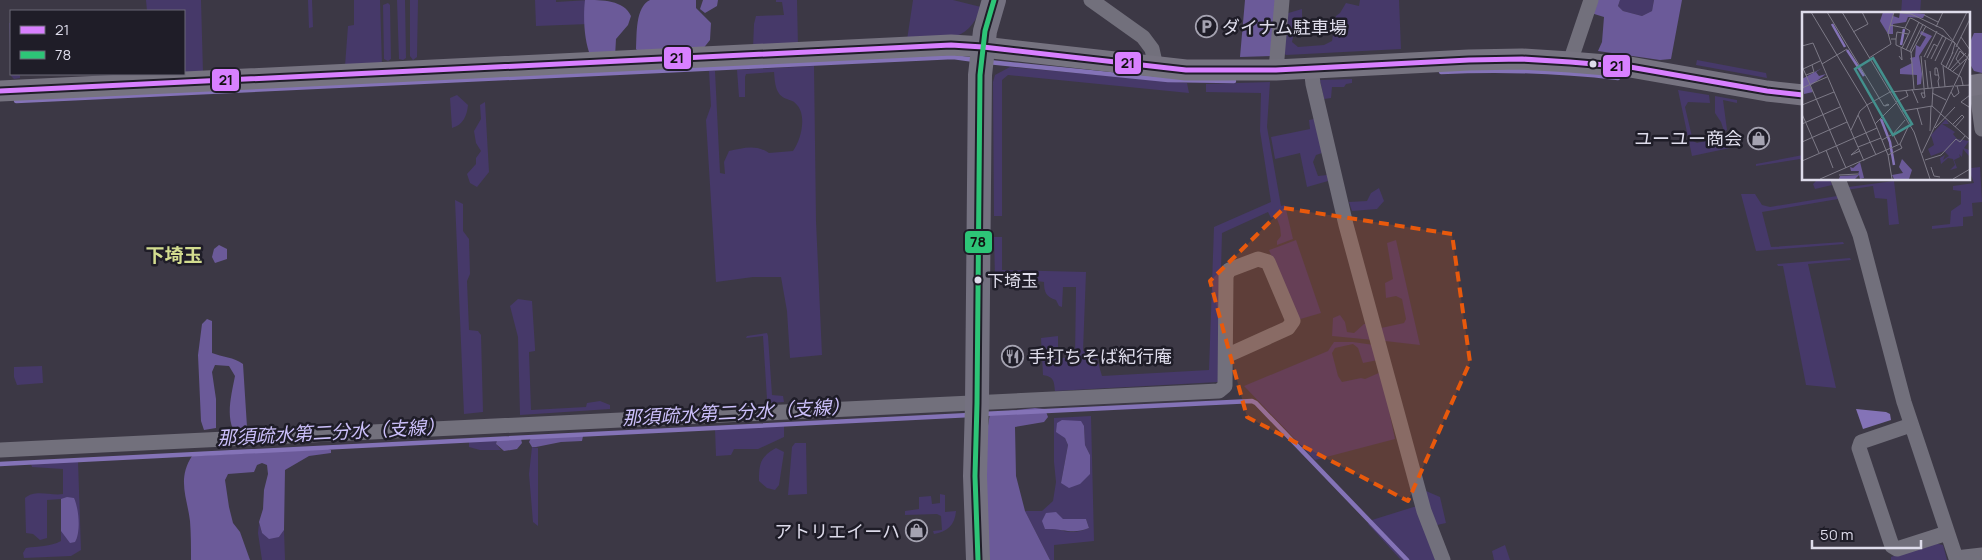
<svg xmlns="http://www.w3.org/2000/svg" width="1982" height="560" viewBox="0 0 1982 560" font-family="Manrope,'Noto Sans JP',sans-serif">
<rect width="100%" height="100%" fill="#3c3845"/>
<path fill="#463969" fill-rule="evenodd" d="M 146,0 L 201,0 L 203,73 L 184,74 L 184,11 L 147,11 Z
M 308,0 L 312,0 L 313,27 L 309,28 Z
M 354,0 L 380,0 L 382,65 L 345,66 L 348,26 L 354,25 Z
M 397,0 L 405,0 L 406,58 L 403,60 L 399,59 Z
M 410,0 L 418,0 L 417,57 L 413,60 L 410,56 Z
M 535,0 L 556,0 L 556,2 L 589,0 L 589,24 L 536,26 Z
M 776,0 L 797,0 L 798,47 L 753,48 L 754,24 L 756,16 L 784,15 L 782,2 L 776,2 Z
M 913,0 L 953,0 L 981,7 C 968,46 941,38 907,40 Z
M 1360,0 L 1399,0 L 1401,49 L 1286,55 L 1281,51 L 1285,14 L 1302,9 L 1302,19 L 1295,27 L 1292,42 L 1298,47 L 1324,45 L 1332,41 L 1336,16 L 1340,13 L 1346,3 L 1359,6 Z
M 1620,0 L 1654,0 L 1652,11 L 1642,16 L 1623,11 L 1618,6 Z
M 1902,0 L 1921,0 L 1920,14 L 1901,14 Z
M 388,3 L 390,5 L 391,59 L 388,61 L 384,59 L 383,5 Z
M 9,23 L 11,23 L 11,74 L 20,74 L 20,78 L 14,79 L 11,76 Z
M 1697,60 L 1766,73 L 1767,78 L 1696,65 Z
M 814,66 L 816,221 L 822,355 L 790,358 L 787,311 L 781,277 L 753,277 L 716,282 L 706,120 L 711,106 L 709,71 L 715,71 L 720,173 L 725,174 L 724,162 L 729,151 C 743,148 756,144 769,153 L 793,151 C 801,140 807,116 797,105 C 794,101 792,101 787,99 C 775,95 775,83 774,72 L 746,74 L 745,77 L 745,97 L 739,97 L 737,70 Z
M 1010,67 L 1187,83 L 1189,93 L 1008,75 L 1002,80 L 1002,216 L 994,216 L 993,82 L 995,75 Z
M 1352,79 L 1352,83 L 1346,84 L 1344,87 L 1332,87 L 1331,98 L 1324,99 L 1320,80 Z
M 1270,82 L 1267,127 L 1281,206 L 1285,205 L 1293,239 L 1277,245 L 1277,241 L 1281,236 L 1280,227 L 1276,216 L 1271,218 L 1268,212 L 1222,233 L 1218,382 L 1055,391 C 1054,381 1054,377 1043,375 L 1041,338 L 1058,336 L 1058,358 L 1075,358 L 1076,287 L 1063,287 L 1062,307 L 1059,306 L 1056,300 C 1046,297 1044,292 1044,282 L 1037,281 L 1036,278 L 995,278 L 994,237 L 1002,237 L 1002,270 L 1086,272 L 1083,351 L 1095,352 L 1102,376 L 1209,370 L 1214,227 L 1271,202 L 1260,131 L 1261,93 L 1206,92 L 1206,84 Z
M 1678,90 L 1709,95 L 1710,103 L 1688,102 L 1685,107 L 1693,141 L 1697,143 L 1717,138 L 1722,146 L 1730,145 L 1730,148 L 1692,156 Z
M 457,95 L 468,105 C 467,116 463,125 452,128 L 450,98 Z
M 1715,96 L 1737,100 L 1737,103 L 1723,100 L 1727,130 L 1724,131 L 1721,122 L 1715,113 Z
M 485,102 L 489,172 L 477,187 L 470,183 L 467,174 L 476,164 L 476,158 L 481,151 L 476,143 L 474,131 L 481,119 L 480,105 Z
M 1314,119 L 1322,153 L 1316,155 L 1313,162 L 1318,176 L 1327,175 L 1328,181 L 1307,187 L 1300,153 L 1275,159 L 1271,137 L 1310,129 L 1309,120 Z
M 1803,155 L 1803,162 L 1800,159 L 1756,166 L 1756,164 Z
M 1968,162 L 1970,162 L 1971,168 L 1980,167 L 1982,202 L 1972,203 L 1973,216 L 1963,217 L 1963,226 L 1932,229 L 1932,226 L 1950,224 L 1951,211 L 1961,204 L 1961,191 L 1953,190 L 1953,186 L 1974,183 L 1971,175 L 1968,175 Z
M 1815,179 L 1830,179 L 1832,185 L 1815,189 L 1813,184 L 1816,181 Z
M 1894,181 L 1899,224 L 1889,225 L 1887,199 L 1875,198 L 1873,186 L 1846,190 L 1848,187 Z
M 1379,188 L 1384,201 L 1377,209 L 1352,211 L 1349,202 L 1367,201 L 1371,193 Z
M 1741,194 L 1755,194 L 1762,205 L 1770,207 L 1837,196 L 1838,199 L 1762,212 L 1771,247 L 1843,242 L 1844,244 L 1756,251 Z
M 455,200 L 463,204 L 463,231 L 469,239 L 470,274 L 467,281 L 469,330 L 478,331 L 481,335 L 483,412 L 464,414 Z
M 1296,240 L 1321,313 L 1297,320 L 1269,250 Z
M 1396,240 L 1420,345 L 1385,341 L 1381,328 L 1404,323 L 1406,319 L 1402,299 L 1396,296 L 1386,298 L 1385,283 L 1393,279 L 1387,243 Z
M 1850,258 L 1851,260 L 1808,264 L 1836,388 L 1806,385 L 1783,266 L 1778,266 L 1777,264 Z
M 518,299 L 532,301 L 535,348 L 535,351 L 529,352 L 531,410 L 586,407 L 587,403 L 600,401 L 610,405 L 610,409 L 520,415 L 518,337 L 510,306 Z
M 1340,315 L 1345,322 L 1347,332 L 1354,333 L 1364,324 L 1368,324 L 1373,340 L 1332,336 L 1333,318 Z
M 767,333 L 768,336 L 772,395 L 783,396 L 784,402 L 769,403 L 767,399 L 763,336 L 746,338 L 747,336 Z
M 1334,342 L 1353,342 L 1374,345 L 1378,360 L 1363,363 L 1358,348 L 1353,344 L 1335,348 L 1332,353 L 1338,376 L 1342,382 L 1361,378 L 1365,379 L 1381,372 L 1395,439 L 1315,460 L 1244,386 L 1328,351 Z
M 42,366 L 43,383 L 17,385 L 14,377 L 14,367 Z
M 1091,416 L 1094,541 L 1054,545 L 1054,560 L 1050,560 L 1025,511 L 1042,511 L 1053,501 L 1056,482 L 1054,462 L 1054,418 ZM 1084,426 L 1085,445 L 1090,455 L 1061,483 L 1068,445 L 1065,438 ZM 1063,519 L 1086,519 L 1089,528 C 1077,533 1069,533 1057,529 Z
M 784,426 L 784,437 L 758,449 L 734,449 L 731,455 L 716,456 L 715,429 Z
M 497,440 L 496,444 L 501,450 L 480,450 L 469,447 L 469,442 Z
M 795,443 L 806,443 L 807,494 L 788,495 L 792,447 Z
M 532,447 L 538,448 L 538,526 L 533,522 L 529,474 Z
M 776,448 L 784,452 L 779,485 L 775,490 L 767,488 L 759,481 C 759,464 760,457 776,448 Z
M 78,461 L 81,550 L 71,556 L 24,558 L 23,553 L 26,548 C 38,546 50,547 61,541 L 61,499 L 47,500 L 47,538 L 40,540 L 33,534 L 26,533 L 25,498 C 35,489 50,496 63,494 L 63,469 L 32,467 L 31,464 Z
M 1426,491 L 1440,497 L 1446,523 L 1437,525 L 1431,517 Z
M 940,494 L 945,495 L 945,512 L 956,511 C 955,525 947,532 934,534 L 933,531 L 942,530 L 941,516 L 937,514 L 905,515 L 905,511 L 919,509 L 919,497 L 931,496 L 932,504 L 940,503 Z
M 1420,505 L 1441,560 L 1401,560 L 1368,524 L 1372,520 Z
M 259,523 L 262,533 L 279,537 L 284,530 L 285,560 L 262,560 L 258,533 Z
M 1934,543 L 1943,545 L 1947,560 L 1891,560 L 1891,557 Z
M 1505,545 L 1510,560 L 1494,560 L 1492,551 Z"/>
<path fill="#6b5a99" d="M 585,0 C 602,0 624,0 631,16 L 628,25 L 616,39 L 615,57 L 591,57 C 584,42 583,16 585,0 Z
M 650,0 L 696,0 L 696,8 L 711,23 L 710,40 L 702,50 L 640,54 L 636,49 C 637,35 635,7 650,0 Z
M 703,0 L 718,0 L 717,6 L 705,13 L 700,9 Z
M 1245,0 L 1277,0 L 1272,56 L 1240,57 Z
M 1595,0 L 1620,0 L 1618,6 L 1623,11 L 1642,16 L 1652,11 L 1654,0 L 1682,0 L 1671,59 L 1660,60 L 1598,51 L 1602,42 L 1604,17 L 1591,13 Z
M 1974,33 L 1982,33 L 1982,73 L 1974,71 C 1965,58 1968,46 1974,33 Z
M 219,245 L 227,249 L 227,259 L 215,263 L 212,257 L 214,249 Z
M 207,319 L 212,321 L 212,353 C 222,357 234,357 243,364 L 247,427 L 233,429 C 226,414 232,392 235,376 L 229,366 L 215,365 L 212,372 L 216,399 L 216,428 L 204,430 L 201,421 L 198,355 L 202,324 Z
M 1035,408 L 1045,409 L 1048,417 L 1044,422 L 1015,427 L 1016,476 L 1025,511 L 1050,560 L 988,560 C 986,511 981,461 990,413 Z
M 1062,420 L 1081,421 L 1084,426 L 1085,445 L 1090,455 L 1090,474 L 1080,484 L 1069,488 L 1061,483 L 1068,445 L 1065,438 L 1056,432 L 1057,423 Z
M 583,436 L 582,441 L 561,442 L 536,447 L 532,447 L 529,442 L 531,438 Z
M 521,439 L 522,443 L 517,449 L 504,451 L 496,444 L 497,440 Z
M 328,449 L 331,450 L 331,453 L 309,456 L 285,470 L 284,530 L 279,537 L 269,539 L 262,533 L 259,522 L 263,509 L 264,490 L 268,474 L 267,465 L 262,463 L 257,465 L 254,472 L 228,474 L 225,480 L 229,507 L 233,523 L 240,532 L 250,560 L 191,560 C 191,547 191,534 190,521 C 187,497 177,479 192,456 Z
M 67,497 L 74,498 C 79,509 81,532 75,542 L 70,543 L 61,531 L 61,499 Z
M 1056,512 L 1063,519 L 1086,519 L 1089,528 C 1072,535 1063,528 1045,529 L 1042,521 L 1046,513 Z"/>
<path fill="#8473b7" d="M 1856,409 L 1886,412 L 1890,414 L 1891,420 L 1863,429 Z"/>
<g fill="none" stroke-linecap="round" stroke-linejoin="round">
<path stroke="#8473b7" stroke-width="4.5" d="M 988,62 L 1168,80 L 1234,81
M 1441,72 C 1501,69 1559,71 1618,78
M 16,101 L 953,57 L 975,60
M 983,414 L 1252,401 L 1256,403 L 1407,560
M 0,464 L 970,415"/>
<path stroke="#72707c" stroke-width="15" d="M 1091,0 L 1143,37 L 1152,49 L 1156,67
M 1570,62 L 1591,0
M 1311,67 L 1313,84 L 1346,225 L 1424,511 L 1443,560
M 1276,70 L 1282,0
M 1976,85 L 1982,129
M 1838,179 L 1860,235 L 1904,402 L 1956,558
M 1911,425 L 1861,442 L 1859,448 L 1892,546 L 1897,549 L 1947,533
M 0,450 L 1219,391 L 1225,386 L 1226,276 L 1229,270 L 1258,259 L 1268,262 L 1293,321 L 1288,328 L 1226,356
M 1956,560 L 1956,558 L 1982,555"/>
<path stroke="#767380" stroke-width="21" d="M 1968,86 L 1982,84
M 0,91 L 951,45 L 983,47 L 1186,70 L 1276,70 L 1469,60 L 1522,59 L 1570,62 L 1630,67 L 1767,91 L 1803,95"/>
<path stroke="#747180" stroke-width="24" d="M 978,560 L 975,476 L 977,403 L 980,75 L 985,31 L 994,0"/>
<defs>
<path id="bus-1" d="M 0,91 L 951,45 L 983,47 L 1186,70 L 1276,70 L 1469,60 L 1522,59 L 1570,62 L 1630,67 L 1767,91 L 1803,95"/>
<path id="bus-2" d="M 978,560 L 975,476 L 977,403 L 980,75 L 985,31 L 994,0"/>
</defs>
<use href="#bus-1" stroke="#1f1d28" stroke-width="9"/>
<use href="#bus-2" stroke="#1f1d28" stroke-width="9"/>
<use href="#bus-1" stroke="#d880ff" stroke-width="5"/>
<use href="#bus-2" stroke="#2dc577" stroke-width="5"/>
</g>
<path fill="#e8590c" fill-opacity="0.2" stroke="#e8590c" stroke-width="4" stroke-dasharray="10 6" stroke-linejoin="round" d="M 1284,208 L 1452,234 L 1470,362 L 1408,501 L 1247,417 L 1210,281 Z"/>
<defs>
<symbol id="parking-ring" viewBox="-11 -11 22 22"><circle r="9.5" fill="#1f1d28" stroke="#a5a3b1" stroke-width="1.5"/><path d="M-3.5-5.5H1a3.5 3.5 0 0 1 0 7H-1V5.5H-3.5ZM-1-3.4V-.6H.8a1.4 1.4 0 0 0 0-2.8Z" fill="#a5a3b1"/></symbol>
<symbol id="shop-ring" viewBox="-11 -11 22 22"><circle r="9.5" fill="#1f1d28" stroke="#a5a3b1" stroke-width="1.5"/><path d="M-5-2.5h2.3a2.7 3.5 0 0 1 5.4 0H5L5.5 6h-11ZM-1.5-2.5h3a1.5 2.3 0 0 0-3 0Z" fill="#a5a3b1"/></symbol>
<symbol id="restaurant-ring" viewBox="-11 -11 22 22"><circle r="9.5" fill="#1f1d28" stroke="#a5a3b1" stroke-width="1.5"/><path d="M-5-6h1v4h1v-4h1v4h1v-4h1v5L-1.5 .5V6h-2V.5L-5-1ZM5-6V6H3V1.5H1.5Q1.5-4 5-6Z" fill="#a5a3b1"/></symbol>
</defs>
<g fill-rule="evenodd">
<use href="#parking-ring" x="1194" y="14" width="25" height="25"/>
<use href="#shop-ring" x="1746" y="126" width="25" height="25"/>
<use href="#restaurant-ring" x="1000" y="344" width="25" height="25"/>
<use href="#shop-ring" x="904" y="518" width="25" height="25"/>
</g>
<g fill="#dedceb" stroke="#1f1d28" stroke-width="2">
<circle cx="1593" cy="64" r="4.5"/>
<circle cx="978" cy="280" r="4.5"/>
</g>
<g text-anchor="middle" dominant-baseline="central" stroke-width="5" stroke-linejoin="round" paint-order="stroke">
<g font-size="17" fill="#dedceb" stroke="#1f1d28" text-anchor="start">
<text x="987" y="280">下埼玉</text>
</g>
<g font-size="18" fill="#dedceb" stroke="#1f1d28" text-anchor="start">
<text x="1222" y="27">ダイナム駐車場</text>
<text x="1742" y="138" text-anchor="end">ユーユー商会</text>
<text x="1028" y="356">手打ちそば紀行庵</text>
<text x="900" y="531" text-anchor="end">アトリエイーハ</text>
</g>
<g font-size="19" font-weight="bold" fill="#d3dd8f" stroke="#1f1d28">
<text x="174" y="255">下埼玉</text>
</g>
<g font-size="19" font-style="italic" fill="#cbbffa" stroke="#1f1d28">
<text transform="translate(736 412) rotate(-3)">那須疏水第二分水（支線）</text>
<text transform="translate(331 432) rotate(-3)">那須疏水第二分水（支線）</text>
</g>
</g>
<g transform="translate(1802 12)">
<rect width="168" height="168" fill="#3c3845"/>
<path d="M 144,107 L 147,112 L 140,112 L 153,120 L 151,122 L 155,127 L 167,129 L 162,136 L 167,138 L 167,144 L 161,137 L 160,145 L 157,142 L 158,145 L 152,148 L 155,156 L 148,158 L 153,153 L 151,147 L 146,146 L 139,152 L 138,146 L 143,143 L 141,148 L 147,144 L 142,139 L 129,144 L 126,137 L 132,133 L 129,123 Z" fill="#463969"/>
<path d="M 81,0 L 92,0 L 91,4 L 97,6 L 98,0 L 123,2 L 121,6 L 106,5 L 104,10 L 91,12 L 91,22 L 86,22 L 78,9 ZM 119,19 L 130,24 L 117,44 L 120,62 L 119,72 L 115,73 L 115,63 L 98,62 L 98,57 L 110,51 L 108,46 L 113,45 L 114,33 L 118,35 L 124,25 L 118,22 ZM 20,56 L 14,60 L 17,64 L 24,62 L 8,74 L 11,80 L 2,82 L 0,67 ZM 100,147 L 110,158 L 107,167 L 92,167 L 90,163 L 101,161 L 97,155 ZM 58,150 L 62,166 L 58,167 L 57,163 L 53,167 L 37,167 L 38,164 L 56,163 L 57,159 L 49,159 L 48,155 L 51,156 Z" fill="#6b5a99"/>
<path fill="none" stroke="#8473b7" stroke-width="2.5" d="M 30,12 L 43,35M 99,33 L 102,17M 45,38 L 62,64M 79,107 L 88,130 L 92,153"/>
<path fill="none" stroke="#7d7a87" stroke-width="1" d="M 9,0 L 65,93 L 58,99 L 49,118M 25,0 L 82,94 L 86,92 L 87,93 L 83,94M 40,0 L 112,120 L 128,167M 122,3 L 136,10M 111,7 L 153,31 L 150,42M 88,13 L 103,16M 134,15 L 141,0M 51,20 L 66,12 L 60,0M 159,25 L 168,38M 89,27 L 94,27 L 94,33 L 109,40 L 112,77M 94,27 L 95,20 L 106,22M 151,28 L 165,0M 150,30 L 139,52 L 159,65 L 161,73M 0,34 L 11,31 L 62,149M 154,35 L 168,7M 100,36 L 108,19 L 103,16 L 108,6 L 111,7M 104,38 L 117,10M 108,39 L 121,12M 109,41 L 124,14M 97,44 L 100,48 L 99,36M 119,44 L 122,76M 122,45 L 135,19M 67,46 L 89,32 L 86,21 L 92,0 L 109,2 L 141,17 L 168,49M 125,46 L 132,32 L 135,34M 129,47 L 141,23M 123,48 L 126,76M 133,49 L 144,26M 20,52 L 45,37M 158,52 L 154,47 L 158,39 L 162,43M 0,54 L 44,156M 141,54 L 143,75M 144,55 L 151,40M 1,57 L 18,49M 146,57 L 157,35M 148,58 L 164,41M 128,59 L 130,76M 151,59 L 164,47M 4,63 L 12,60 L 10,53M 136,63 L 133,63 L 133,56 L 135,56 L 137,66 L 136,69 L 137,75M 153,74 L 168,73M 0,76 L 25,65M 131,76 L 130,94 L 168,128M 110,77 L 116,91M 122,77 L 123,85 L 121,86 L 119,81 L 122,81M 149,80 L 152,85 L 157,81 L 155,74M 130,81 L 144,88M 94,90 L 106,84 L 104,79M 0,93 L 32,80M 167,95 L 159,90 L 168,83M 115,96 L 120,113M 100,99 L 130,94M 0,102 L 17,141M 56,103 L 64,121M 0,112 L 38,95M 73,112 L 94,91M 151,112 L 160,103 L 162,105 L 153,115M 75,116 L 86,143 L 90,167M 133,116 L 153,95M 128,119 L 129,94M 64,121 L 74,143M 91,122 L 103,108M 80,128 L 91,122 L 96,132M 0,130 L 45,110M 98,132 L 107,113M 56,135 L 79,126M 56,137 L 49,143 L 58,139M 24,138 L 31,156M 120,141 L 168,40M 123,148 L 139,143 L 154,127 L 158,130 L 163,124M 0,149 L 75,116 L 65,93 L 88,80 L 151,74M 129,155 L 132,164 L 138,165M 37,163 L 56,162M 18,167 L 98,132 L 100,136 L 86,143M 151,167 L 168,157"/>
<path fill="#43908d" fill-opacity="0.15" stroke="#43908d" stroke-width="2.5" d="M 71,46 L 110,112 L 91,123 L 53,57 Z"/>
<rect width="168" height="168" fill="none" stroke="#dedceb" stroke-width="2.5"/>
</g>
<g stroke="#1f1d28" stroke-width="2">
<rect x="663" y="46" width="29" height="24" rx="5" fill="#d880ff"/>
<rect x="1114" y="51" width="28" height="24" rx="5" fill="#d880ff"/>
<rect x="1602" y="54" width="29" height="24" rx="5" fill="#d880ff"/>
<rect x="211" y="68" width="29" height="24" rx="5" fill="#d880ff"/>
<rect x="964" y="230" width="29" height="24" rx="5" fill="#2dc577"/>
</g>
<g font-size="14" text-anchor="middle" font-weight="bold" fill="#111">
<text x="677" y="63">21</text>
<text x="1128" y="68">21</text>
<text x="1617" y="71">21</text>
<text x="226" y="85">21</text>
<text x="978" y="247">78</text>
</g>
<rect x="10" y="10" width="175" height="65" fill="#1f1d28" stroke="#6b6976"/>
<rect x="20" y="26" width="25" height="8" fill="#d880ff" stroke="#6b6976"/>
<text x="55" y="35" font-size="15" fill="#dedceb">21</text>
<rect x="20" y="51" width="25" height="8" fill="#2dc577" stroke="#6b6976"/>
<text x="55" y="60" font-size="15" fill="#dedceb">78</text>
<path d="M1812 540v8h109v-8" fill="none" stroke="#dedceb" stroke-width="2.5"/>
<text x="1820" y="540" font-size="15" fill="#dedceb" stroke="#1f1d28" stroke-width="4" paint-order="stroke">50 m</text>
</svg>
